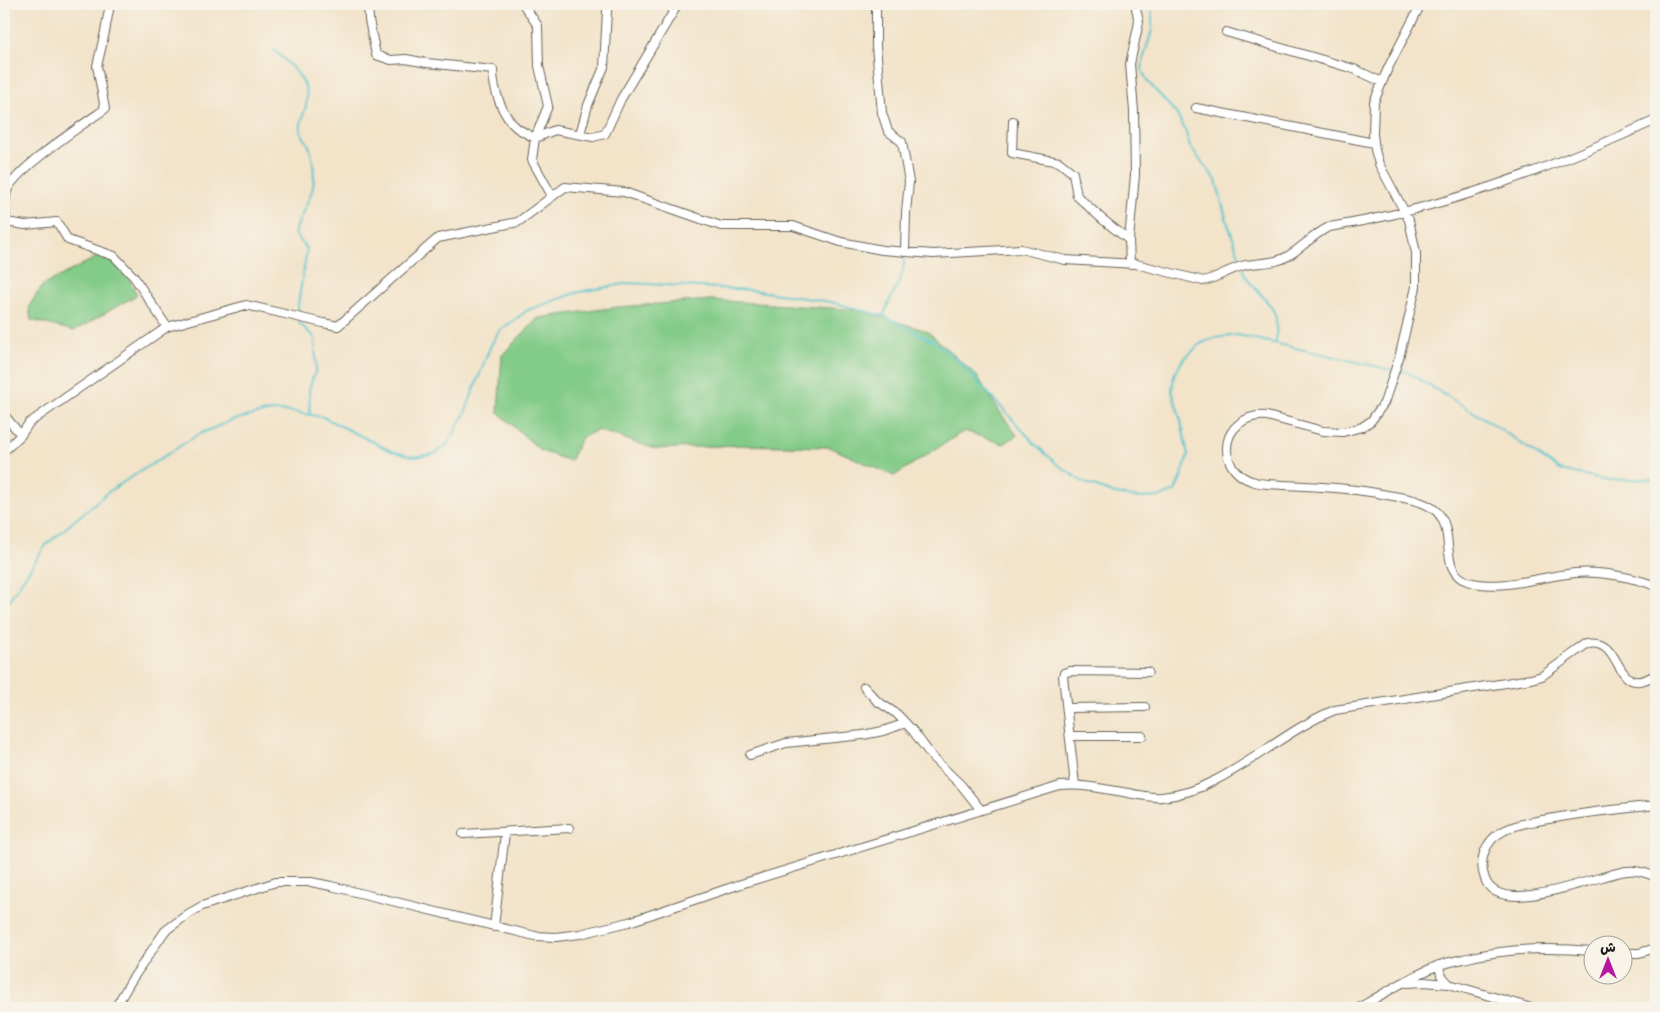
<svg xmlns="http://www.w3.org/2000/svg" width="1660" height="1012" viewBox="0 0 1660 1012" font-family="Pangolin,'Playpen Sans Arabic',sans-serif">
<rect width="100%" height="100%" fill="#f7f3e8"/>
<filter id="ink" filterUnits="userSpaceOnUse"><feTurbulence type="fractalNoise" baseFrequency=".02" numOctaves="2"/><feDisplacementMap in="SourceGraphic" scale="10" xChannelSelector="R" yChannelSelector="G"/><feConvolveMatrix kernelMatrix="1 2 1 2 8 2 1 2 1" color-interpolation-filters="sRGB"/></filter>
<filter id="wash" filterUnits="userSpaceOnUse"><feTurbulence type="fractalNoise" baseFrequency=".0096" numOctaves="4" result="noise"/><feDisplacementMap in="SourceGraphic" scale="20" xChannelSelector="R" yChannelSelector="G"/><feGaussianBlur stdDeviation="1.12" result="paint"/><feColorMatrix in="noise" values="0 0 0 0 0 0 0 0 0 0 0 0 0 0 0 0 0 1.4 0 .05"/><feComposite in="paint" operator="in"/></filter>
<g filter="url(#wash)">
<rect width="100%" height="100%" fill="#f2e3c9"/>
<path fill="#82cb88" stroke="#4f7452" d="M 97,257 C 122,264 126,272 137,295 L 74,331 L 31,320 L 29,306 L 43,285 Z
M 710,300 L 860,310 L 927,331 L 977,376 L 1002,415 L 1017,435 L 1004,444 L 964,431 L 894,476 L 829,447 L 738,445 L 655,449 L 598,430 L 581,438 L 570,461 L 541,451 L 498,412 L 502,355 L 538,318 L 618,307 Z"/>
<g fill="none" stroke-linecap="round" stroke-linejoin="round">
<path stroke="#57c4cd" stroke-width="2" d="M 1152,4 L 1152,30 L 1143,60 L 1142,71 L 1148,82 L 1176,113 L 1185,130 L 1190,147 L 1216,180 L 1226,218 L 1242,264
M 274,50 C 290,66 312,81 306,106 C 304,114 299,124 301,132 C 303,137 307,141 309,146 C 313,157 315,175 313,187 C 309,204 298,217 295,234 L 307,249 L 298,304 L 299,316
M 1243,269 C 1249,288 1270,298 1275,315 C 1278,324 1276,335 1276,343
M 884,316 C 890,292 904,284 904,259
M 299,321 L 299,323 L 315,338 L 316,369 L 309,389 L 310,415
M 1396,370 L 1407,372 L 1490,422 L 1560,470 L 1608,480 L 1656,479
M 4,608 L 46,545 L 108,492 L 199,434 L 233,420 L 271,411 L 294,412 L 323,417 L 391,451 L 414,457 L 434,454 L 448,444 L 465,413 L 490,347 L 499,331 L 528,310 L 579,292 L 630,283 L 753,290 L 830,302 L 884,316 L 933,341 L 957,359 L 1036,445 L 1057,464 L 1083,482 L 1115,494 L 1139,498 L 1160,497 L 1175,491 L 1182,475 L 1188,455 L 1181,421 L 1172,391 L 1174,375 L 1182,361 L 1200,344 L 1214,338 L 1238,335 L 1392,370"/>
</g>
</g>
<g filter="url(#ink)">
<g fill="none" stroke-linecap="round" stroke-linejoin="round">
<defs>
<path id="minor" d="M 110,4 L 105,32 L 97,66 L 105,109 C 85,123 14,170 7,191 C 4,201 5,212 6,222 L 25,225 L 57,222 L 68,240 L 114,256 L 134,277 L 167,327
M 368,4 L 369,20 L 376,55 L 391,60 L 406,59 L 427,63 L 493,70 C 493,89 502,116 517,128 C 523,132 529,135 535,138 L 555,130 L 593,137 L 605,134 L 621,99 L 678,4
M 523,4 L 538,26 L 539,66 L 548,106 L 535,138 L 532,160 L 552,196
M 876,4 L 876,46 L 882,113 L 888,131 L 902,142 L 909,182 L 906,212 L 905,252
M 1421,4 L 1388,68 L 1374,102 L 1373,134 L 1375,150 L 1379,164 L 1409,220 L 1416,253 L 1416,287 L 1399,358 L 1384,403 L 1371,421 L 1362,427 L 1343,432 L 1323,431 L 1267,416 C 1246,414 1226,428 1227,451 C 1228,465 1238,477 1252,481 C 1261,485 1275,484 1285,485 C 1319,487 1354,488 1387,495 C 1403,498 1425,500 1437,512 C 1457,531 1437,574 1470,582 C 1501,591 1542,576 1575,573 C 1601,571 1632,577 1656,586
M 1226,32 L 1354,69 L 1382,82
M 1196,108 L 1374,143
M 1013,121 L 1012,153 L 1059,162 L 1073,173 L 1077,196 L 1102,219 L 1129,240
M 580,134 L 588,105 L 604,67 L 607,11
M 1130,264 L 1129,240 L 1135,175 L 1134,111 L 1130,64 L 1139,22 L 1135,4
M 4,415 L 21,435
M 4,451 L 21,435 L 29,423 L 167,327 L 246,305 L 323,323 L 338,326 L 438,238 L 518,222 L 565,187 L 624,192 L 721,226 L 793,226 L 841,242 L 882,250 L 933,254 L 1021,249 L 1065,260 L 1136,264 L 1203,281 C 1218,278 1231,268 1246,265 C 1260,262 1276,264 1288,256 C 1303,247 1314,234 1329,227 C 1444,209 1551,168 1656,120
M 864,687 L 877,701 L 897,714 L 913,731 L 933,758 L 961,785 L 981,810
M 1068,708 L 1145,707
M 1071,736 L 1142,736
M 750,755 L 786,743 L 863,735 L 883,731 L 906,723
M 1075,785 L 1063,676 L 1064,673 L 1070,671 L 1148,672
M 1656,805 C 1622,809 1588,812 1555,818 C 1537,821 1516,823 1500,833 C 1493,837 1487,845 1484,853 C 1481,862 1482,871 1485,879 C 1499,920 1598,874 1627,871 C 1637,870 1647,873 1656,877
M 463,834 L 569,828
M 494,927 L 505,833
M 1622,953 L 1639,953 L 1656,948
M 1439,965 L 1441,975 L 1449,984 L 1531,1008
M 1407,983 L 1424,982 L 1449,984
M 115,1008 L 131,981 L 165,931 L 188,914 L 202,906 L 276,882 L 311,882 L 331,886 L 535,936 L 556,937 L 580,934 L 629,922 L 741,884 L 1060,786 C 1084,784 1105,789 1128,793 C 1139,795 1151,798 1162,797 C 1225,791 1278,732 1335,710 L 1531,679 L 1542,676 L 1588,643 C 1624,636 1613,703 1656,674
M 1359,1008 C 1384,993 1410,977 1437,966 C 1445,963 1454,961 1463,959 C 1506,948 1548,947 1592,951"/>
</defs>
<use href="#minor" stroke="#676259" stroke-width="10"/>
<use href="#minor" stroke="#fff" stroke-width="8"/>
</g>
</g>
<rect width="1660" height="1012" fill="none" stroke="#f7f3e8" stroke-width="20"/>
<g transform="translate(1608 960)"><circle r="24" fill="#f7f3e8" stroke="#9f9d96"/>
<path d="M0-4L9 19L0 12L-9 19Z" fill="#b5179e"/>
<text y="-8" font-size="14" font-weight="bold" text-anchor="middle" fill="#1c1c1c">ش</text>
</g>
</svg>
